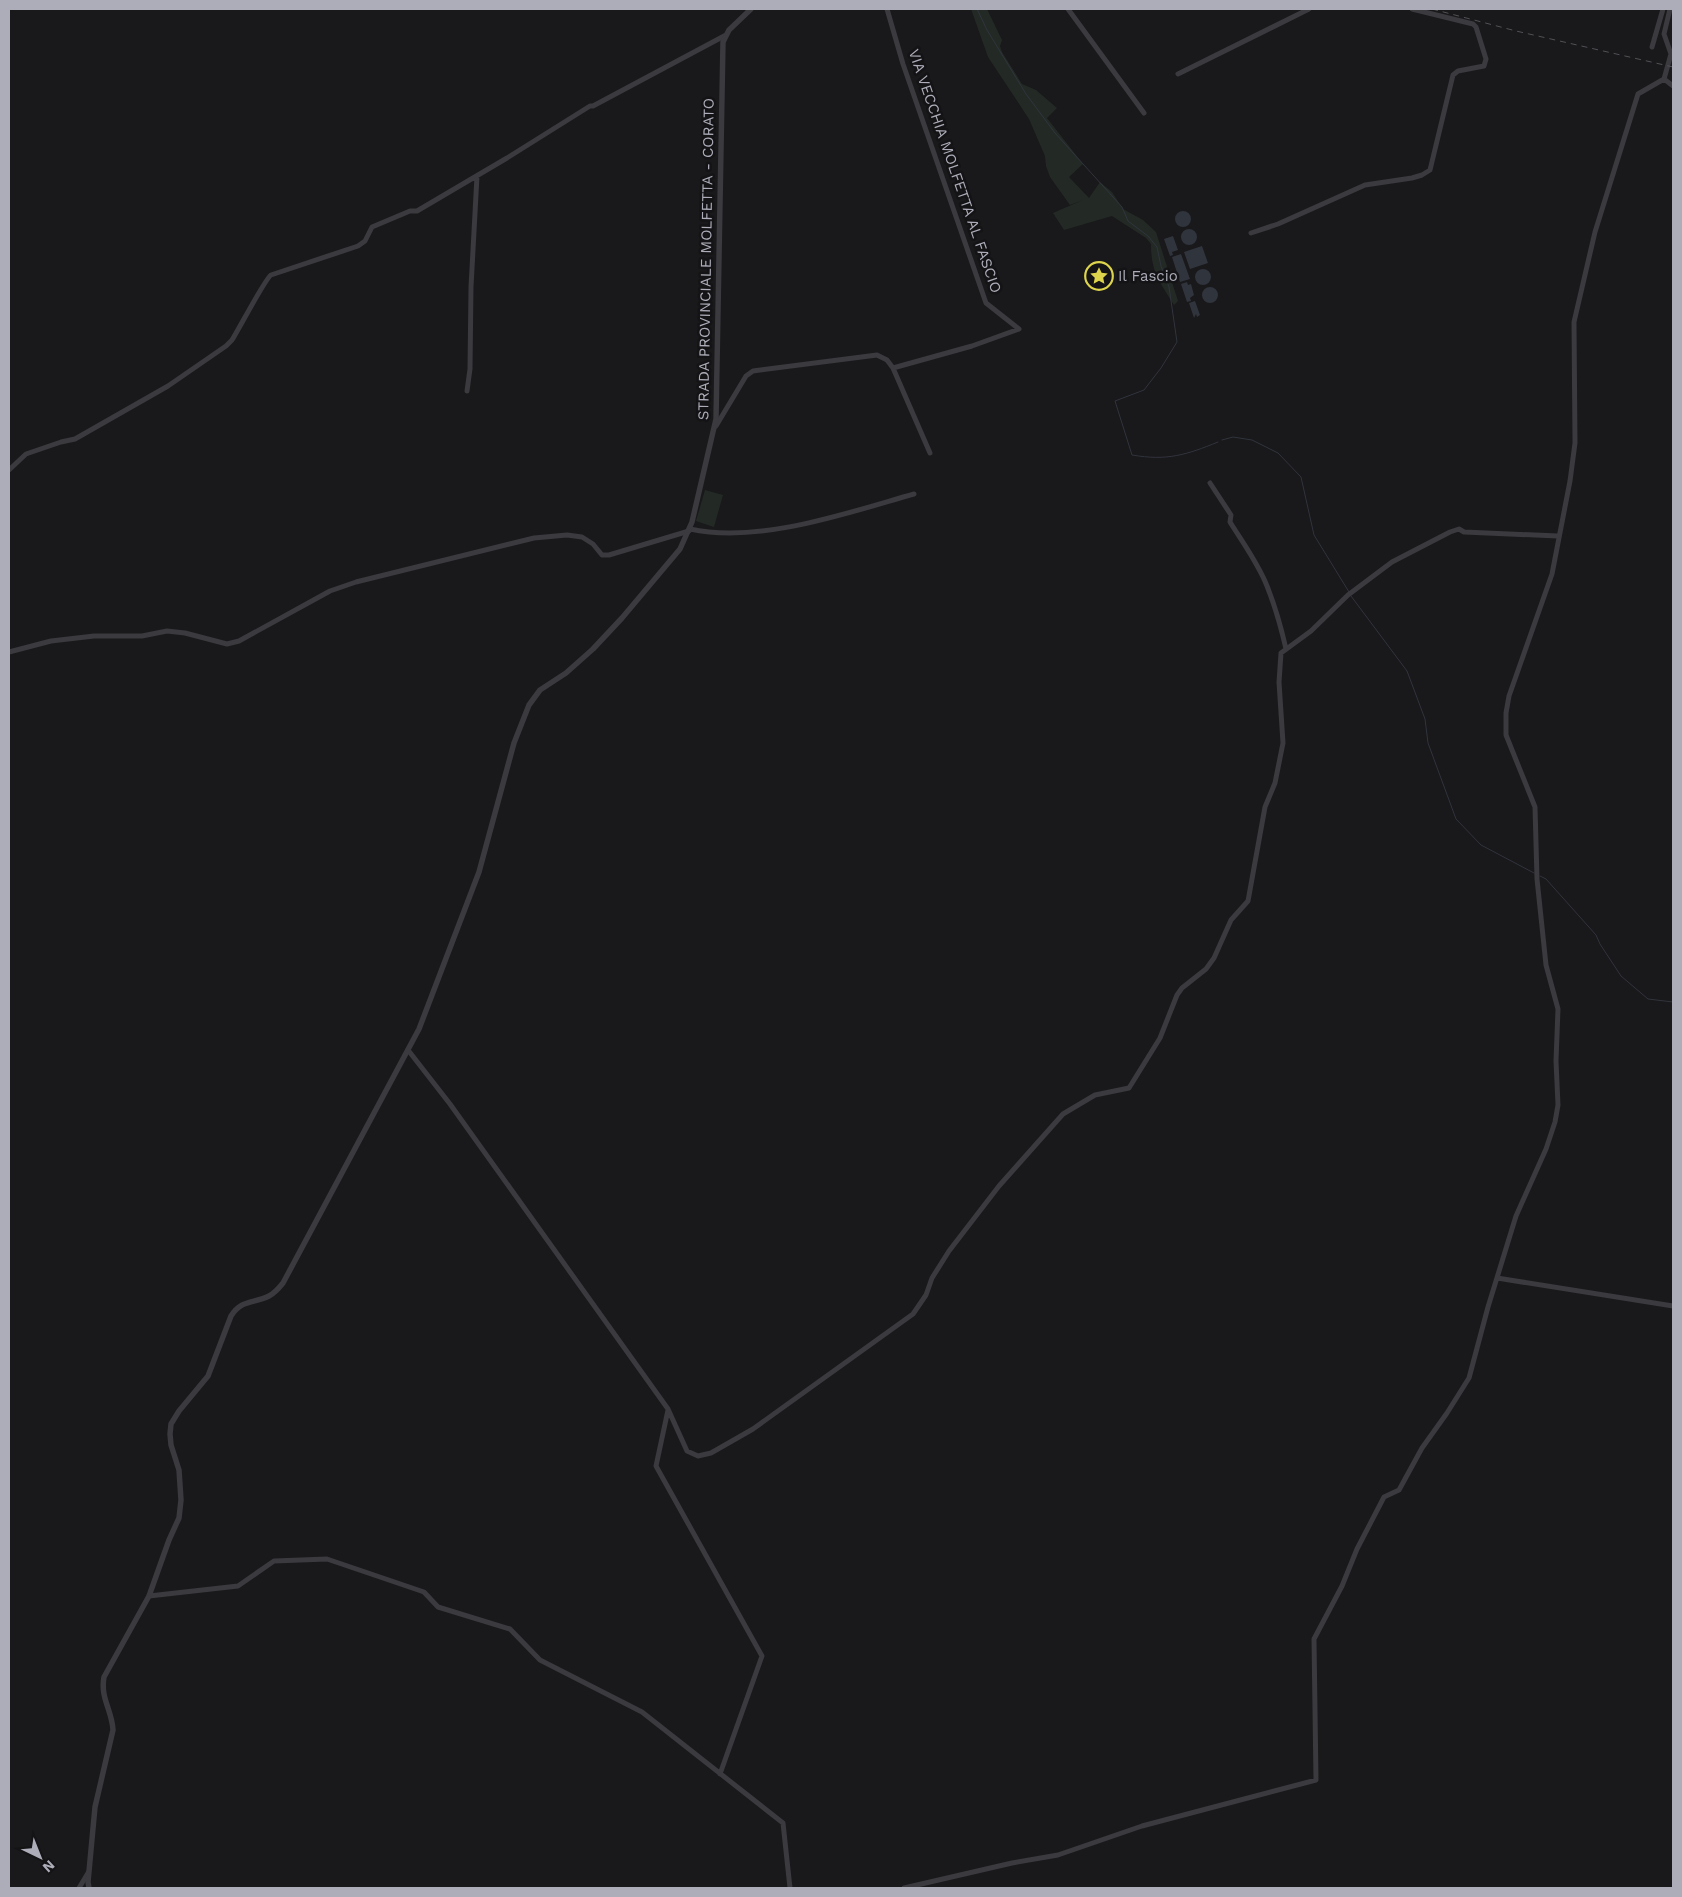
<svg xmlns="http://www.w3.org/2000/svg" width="1682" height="1897" viewBox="0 0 1682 1897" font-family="'Work Sans',sans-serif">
<rect width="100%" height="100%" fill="#19181a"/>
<path fill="#232a25" d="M 971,9 L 987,9 L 1002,40 L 1000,46 L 1002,52 L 1022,84 L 1036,90 L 1057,108 L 1047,118 L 1083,164 L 1069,177 L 1089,198 L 1100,182 L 1112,192 L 1123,209 L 1143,220 L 1156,232 L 1178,301 L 1174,305 C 1160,282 1151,273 1151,244 L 1146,238 L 1112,216 L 1064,230 L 1053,213 L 1083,200 L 1070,205 L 1050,177 L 1046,166 L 1045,156 L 1029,119 L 988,57 Z
M 705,490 L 723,495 L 714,527 L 696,521 Z"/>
<path fill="#30343d" d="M1175 219a8 8 0 1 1 16 0a8 8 0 1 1-16 0Z
M1181 237a8 8 0 1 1 16 0a8 8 0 1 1-16 0Z
M 1173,236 L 1178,250 L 1172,252 L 1173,255 L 1170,256 L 1164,239 Z
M 1202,246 L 1208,263 L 1190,269 L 1184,252 Z
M 1181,254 L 1190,279 L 1180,282 L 1172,257 Z
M1195 277a8 8 0 1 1 16 0a8 8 0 1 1-16 0Z
M 1187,282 L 1188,285 L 1191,284 L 1194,295 L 1190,298 L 1191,301 L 1187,302 L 1181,284 Z
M1202 295a8 8 0 1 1 16 0a8 8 0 1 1-16 0Z
M 1195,301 L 1200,315 L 1197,317 L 1196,314 L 1194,318 L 1189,303 Z"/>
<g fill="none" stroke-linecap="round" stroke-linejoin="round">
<path stroke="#30343d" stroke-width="1" d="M 977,9 L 987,30 L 1026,94 L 1055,133 L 1122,207 L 1128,221 L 1148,236 L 1157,247 L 1161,266 L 1169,287 L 1177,342 L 1161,368 L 1144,390 L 1115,401 L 1132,455 C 1167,461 1186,455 1218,442
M 1222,440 L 1233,437 L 1252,440 L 1278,453 L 1301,477 L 1314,535 L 1349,592
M 1351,596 L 1407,671 L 1425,719 L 1428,743 L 1456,819 L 1481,845 L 1534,873
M 1540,876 L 1546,879 L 1596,935 L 1600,944 L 1621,976 L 1648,999 L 1673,1002"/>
<path stroke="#3a3a3f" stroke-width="5" d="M 887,9 L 903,64 L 986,303 L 1019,329
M 1068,9 L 1144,113
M 1670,9 L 1664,34 L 1671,54
M 1652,47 L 1663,9
M 1178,74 L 1309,9
M 1664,79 L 1673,86
M 1251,233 L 1278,224 L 1365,185 L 1412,178 L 1422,175 L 1430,170 L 1453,75 L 1458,71 L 1484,66 L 1486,59 L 1476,27 L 1473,24 L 1412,9
M 893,368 L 930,453
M 467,391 L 470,369 L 471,287 L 477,176
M 716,426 L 746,376 L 753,371 L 877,355 L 887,360 L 893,368 L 972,346 L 1019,329
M 9,470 L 26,454 L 61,442 L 75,439 L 168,386 L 226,346 L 232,340 C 239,329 265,279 271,275 L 358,246 L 365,241 L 372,227 L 410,211 L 417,211 L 507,158 L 590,106 L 593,106 L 726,35
M 1210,483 L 1231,515 L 1230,522 C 1243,543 1258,563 1267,586 C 1275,606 1281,627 1286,649
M 690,529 C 759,544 847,513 914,494
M 9,652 L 51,641 L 94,636 L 142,636 L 167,631 L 185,633 L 227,644 L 239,641 L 330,591 L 356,582 L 534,538 L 567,535 L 582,537 L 593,544 L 602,555 L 609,555 L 689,531
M 408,1050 L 450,1104 L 668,1409 L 687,1451 L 698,1456 L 711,1453 L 753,1429 L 913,1314 L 926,1295 L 932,1278 L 949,1251 L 999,1186 L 1063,1114 L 1095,1095 L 1129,1088 L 1160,1038 L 1177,995 L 1182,988 L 1206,969 L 1214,958 L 1231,920 L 1248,901 L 1265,807 L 1275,783 L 1283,743 L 1279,682 L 1281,653 L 1311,631 L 1348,595 L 1392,562 L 1450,532 L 1459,529 L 1464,532 L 1558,536
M 1497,1278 L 1673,1306
M 668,1410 L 656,1466 L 762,1656 L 720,1774
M 149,1596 L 238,1586 L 274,1561 L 327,1559 L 424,1592 L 438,1607 L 510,1629 L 540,1660 L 642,1712 L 783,1823 L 790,1888
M 79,1888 L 88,1873
M 904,1888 L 1012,1863 L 1058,1855 L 1142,1826 L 1316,1780 L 1314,1639 L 1342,1586 L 1357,1549 L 1384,1497 L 1399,1490 L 1422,1448 L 1447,1413 L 1469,1378 L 1488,1307 L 1516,1216 L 1546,1149 L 1555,1122 L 1558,1105 L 1556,1061 L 1558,1009 L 1546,965 L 1537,879 L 1535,807 L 1506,735 L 1506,713 L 1509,696 L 1552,574 L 1570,481 L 1575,443 L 1574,322 L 1595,232 L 1638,94 L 1664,79 L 1671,54"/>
<path stroke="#3a3a3f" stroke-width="5.5" d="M 89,1888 L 88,1882 L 95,1807 L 113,1730 C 112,1710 100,1698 104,1677 L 149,1596 L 169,1540 L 179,1518 L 181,1500 L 179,1470 L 171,1445 L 170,1434 L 171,1424 L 179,1411 L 208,1376 L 231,1316 C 242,1299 253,1304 269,1296 C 275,1293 279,1288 283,1283 L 419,1029 L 479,872 L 514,743 L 529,705 L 540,690 L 566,673 L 593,649 L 622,618 L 680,549 L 692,522 L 716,419 L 723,42 L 729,30 L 751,9"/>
<path stroke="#515157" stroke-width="1" stroke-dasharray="6 5" stroke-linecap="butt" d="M 1432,9 L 1516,31 L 1673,67"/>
</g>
<defs>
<symbol id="sight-ring" viewBox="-11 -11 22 22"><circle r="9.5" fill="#141315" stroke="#ddd44d" stroke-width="1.5"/><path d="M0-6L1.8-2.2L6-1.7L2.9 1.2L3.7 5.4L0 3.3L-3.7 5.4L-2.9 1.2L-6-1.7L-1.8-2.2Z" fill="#ddd44d"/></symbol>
</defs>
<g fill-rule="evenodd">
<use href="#sight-ring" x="1083" y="260" width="32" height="32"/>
</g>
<g text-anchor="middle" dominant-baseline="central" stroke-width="5" stroke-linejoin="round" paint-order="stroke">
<g font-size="15" fill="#acadb8" stroke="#141315">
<text transform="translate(955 171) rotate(71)">VIA VECCHIA MOLFETTA AL FASCIO</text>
<text transform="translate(706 259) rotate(-89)">STRADA PROVINCIALE MOLFETTA - CORATO</text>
</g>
<g font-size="15" fill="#acadb8" stroke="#141315" text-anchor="start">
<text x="1118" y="276">Il Fascio</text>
</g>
</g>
<rect width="1682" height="1897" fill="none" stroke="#acadb8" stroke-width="20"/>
<g transform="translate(40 1857) rotate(137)" stroke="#141315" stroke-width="4" paint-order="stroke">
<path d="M0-4L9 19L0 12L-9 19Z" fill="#acadb8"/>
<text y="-8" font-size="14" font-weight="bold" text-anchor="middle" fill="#acadb8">N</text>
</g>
</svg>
